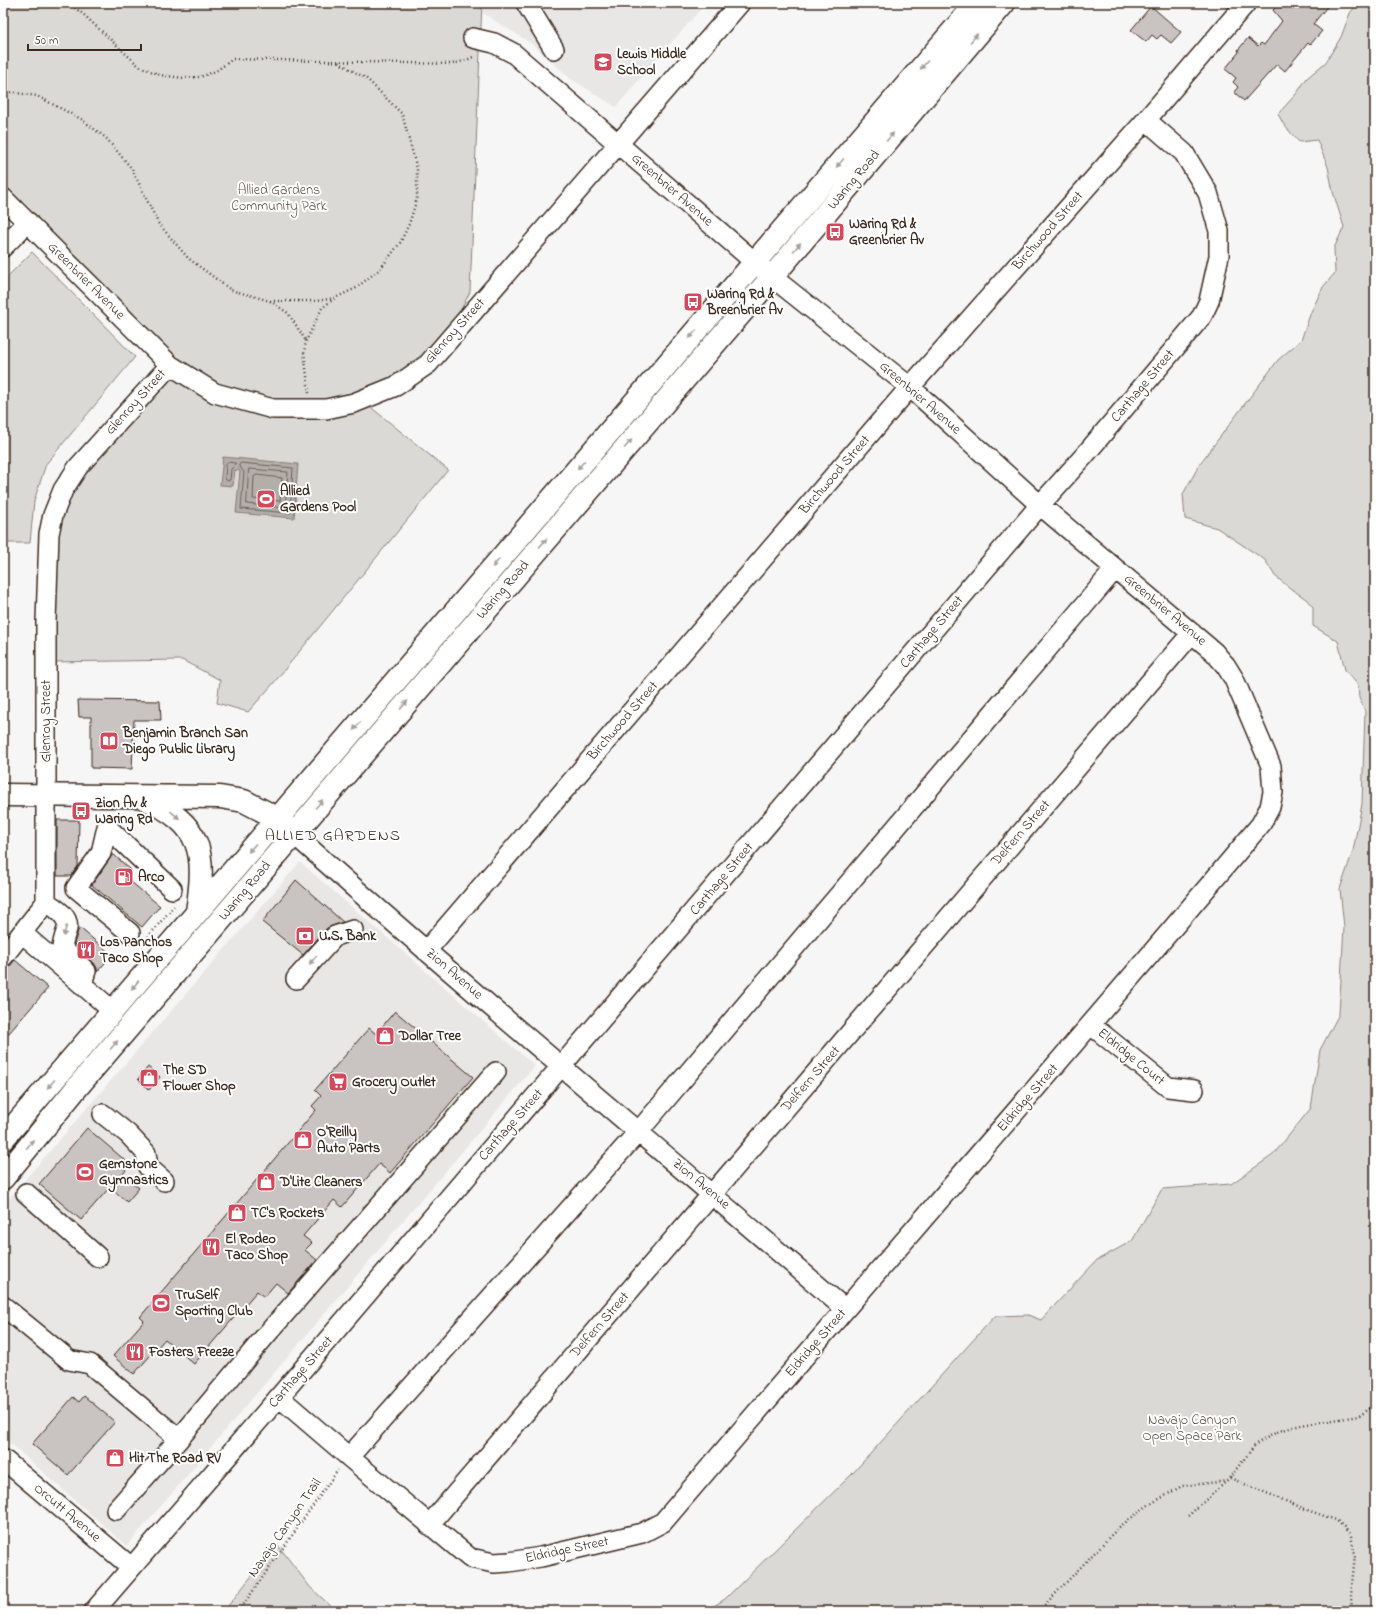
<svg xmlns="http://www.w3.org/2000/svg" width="1378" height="1614" viewBox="0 0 1378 1614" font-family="'Indie Flower',sans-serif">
<rect width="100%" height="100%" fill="#f7f6f6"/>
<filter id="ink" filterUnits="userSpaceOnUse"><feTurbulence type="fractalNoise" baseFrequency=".025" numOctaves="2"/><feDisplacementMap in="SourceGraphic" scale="8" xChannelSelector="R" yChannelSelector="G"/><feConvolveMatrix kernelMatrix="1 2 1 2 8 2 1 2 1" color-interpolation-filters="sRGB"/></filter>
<g filter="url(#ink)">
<path fill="#e9e7e6" d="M 482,3 L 706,3 L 616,107 L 571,79 L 532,44 L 481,12 Z
M 300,862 L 535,1066 L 127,1546 L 3,1437 L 3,1205 Z"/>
<path fill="#dbd9d6" stroke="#8b827a" d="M 3,3 L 482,3 L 470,292 L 439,352 L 362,400 L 448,470 L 272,685 L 248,712 L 217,703 L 220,680 L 182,660 L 51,662 L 56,509 L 169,364 L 3,197 Z
M 1358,3 L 1375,3 L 1375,1611 L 706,1611 L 725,1599 L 852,1474 L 995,1316 L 1028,1315 L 1041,1320 L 1097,1260 L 1132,1241 L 1162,1189 L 1231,1184 L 1273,1155 L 1311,1108 L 1320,1050 L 1339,1014 L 1344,927 L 1340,889 L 1353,851 L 1362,804 L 1365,711 L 1359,698 L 1358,685 L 1345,670 L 1338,641 L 1313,626 L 1313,607 L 1306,599 L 1290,588 L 1275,576 L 1265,560 L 1217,528 L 1185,519 L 1183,494 L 1201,462 L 1278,360 L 1301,340 L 1311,312 L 1323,287 L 1335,273 L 1334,248 L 1344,227 L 1333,192 L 1328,167 L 1317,140 L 1299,142 L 1284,125 L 1278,114 L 1297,93 L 1307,78 L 1326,62 L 1341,37 L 1350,13 Z
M 32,252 L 135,357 L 46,464 L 34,501 L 30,543 L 3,543 L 3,281 Z
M 277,1544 L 310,1587 L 336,1611 L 224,1611 Z"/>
<path fill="#b4aeaa" stroke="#847972" d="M 223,457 L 298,464 L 294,518 L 236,513 L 240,471 L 235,470 L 233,486 L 220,485 Z"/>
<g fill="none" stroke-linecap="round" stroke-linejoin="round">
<path stroke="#6b5f56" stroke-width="1" d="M 228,462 L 235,463 L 236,464 L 231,469 L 230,480 L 228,481 L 225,479 L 226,464 Z
M 241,463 L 293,468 L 290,513 L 241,509 L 244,472 L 239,466 Z
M 249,469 L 288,472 L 285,508 L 247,504 Z
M 257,475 L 282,478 L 280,501 L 253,499 L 254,477 Z"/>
</g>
<path fill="#c9c3c1" stroke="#3b2a1e" d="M 1280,3 L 1330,3 L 1313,24 L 1322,31 L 1310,45 L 1308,43 L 1285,71 L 1277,64 L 1244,101 L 1234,92 L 1238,87 L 1233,82 L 1236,78 L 1225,69 L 1239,52 L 1238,50 L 1248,38 L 1258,46 L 1261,43 L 1264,45 L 1282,21 L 1273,10 Z
M 1151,6 L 1181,32 L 1171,43 L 1161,35 L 1157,39 L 1152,35 L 1146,42 L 1131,30 Z
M 78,700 L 160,701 L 161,720 L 134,720 L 132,769 L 91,768 L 91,717 L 79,717 Z
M 57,820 L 79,820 L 78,866 L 71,876 L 57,876 Z
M 113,854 L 131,870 L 125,877 L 160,906 L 142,927 L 92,885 Z
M 296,880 L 343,922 L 327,928 L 303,955 L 262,922 Z
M 80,928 L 112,955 L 97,972 L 97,968 L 94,963 L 74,944 L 78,931 Z
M 15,960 L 48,988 L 3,1040 L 3,974 Z
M 395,1011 L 473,1077 L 390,1173 L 379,1164 L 342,1207 L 334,1200 L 303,1236 L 312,1243 L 305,1250 L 317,1260 L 288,1293 L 276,1283 L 264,1297 L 257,1291 L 194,1364 L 165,1339 L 134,1374 L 113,1356 L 144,1321 L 140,1317 L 316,1110 L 312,1106 L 321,1096 L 315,1090 L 369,1028 L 376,1034 Z
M 148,1067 L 160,1077 L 149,1090 L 138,1079 Z
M 87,1128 L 127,1162 L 122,1167 L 126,1170 L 123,1174 L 139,1188 L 127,1202 L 110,1187 L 81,1220 L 39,1184 Z
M 84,1396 L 115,1422 L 68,1475 L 32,1444 L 73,1397 L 79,1402 Z"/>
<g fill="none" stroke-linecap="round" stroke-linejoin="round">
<defs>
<path id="minor" d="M 526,3 L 554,49
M 3,198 L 170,365 L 215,393 L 273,409 L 326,409 L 354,403 L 396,386 L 428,364 L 740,3
M 3,247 L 28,222
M 107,827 L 101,853 L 76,888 L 130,933
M 107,827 L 172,889
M 294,834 C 474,996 662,1150 845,1309
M 46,902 C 55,908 70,916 67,929 C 65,935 63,940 62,948 L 86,971 L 84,977 L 83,986
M 23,934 L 113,1011
M 426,951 L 910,387 L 1146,120 L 1246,3
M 3,957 L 46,902 L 46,621 L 49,534 L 53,515 L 63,490 L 78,467 L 170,365
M 296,979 L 335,936 L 353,930
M 1091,1025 L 1168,1087 L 1194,1090
M 103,1114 L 128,1134 L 146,1153 L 148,1167 L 164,1181
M 26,1193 L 98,1257
M 3,1306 L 69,1360 L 90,1364 L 179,1439
M 279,1397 L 349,1457 L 470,1558 L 494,1563 L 509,1562 L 541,1557 L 642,1533 L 663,1522 C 862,1288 1064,1058 1261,824 L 1270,807 L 1273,792 L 1271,766 L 1234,679 L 1226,666 L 1214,652 L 1040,505 L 910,387 L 772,277 L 513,53 L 494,43 L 473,38
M 349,1457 L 639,1131 L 1115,569
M 3,1459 L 131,1567
M 116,1510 L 179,1439 L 267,1334 L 496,1072
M 429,1525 L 1192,633
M 94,1611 L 279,1397 L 1040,505 L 1084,456 L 1202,316 L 1209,301 L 1219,256 L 1219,231 L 1208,193 L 1184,153 L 1146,120"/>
<path id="major" d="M 3,795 L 220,797 L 244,801 L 277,818 L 287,827
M 144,798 C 203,825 206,852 197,912
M 3,1139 L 977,3
M 3,1178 L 79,1085 L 772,277 L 1004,3"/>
</defs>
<use href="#minor" stroke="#3b2a1e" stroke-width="22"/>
<use href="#major" stroke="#3b2a1e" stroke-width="25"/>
<path stroke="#3b2a1e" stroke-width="2.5" stroke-dasharray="1 3" stroke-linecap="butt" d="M 68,3 L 83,14 L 139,66 L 160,75 L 183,78 L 200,77 L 216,71 L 233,59 L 452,64 L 467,60 L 475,56
M 3,91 L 37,96 L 81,119 L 106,138 L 132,169 L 158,223 L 188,258 L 231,290 L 270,301 L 288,313 L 306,341
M 270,301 L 316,301 L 335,298
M 309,393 L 304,352 L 306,341 L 322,308 L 335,298 L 356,288 L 380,269 L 400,243 L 409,224 L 417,199 L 417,169 L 402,114 L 367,79 L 336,61
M 148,937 L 174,906
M 1230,1478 L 1310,1511 L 1336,1520 L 1344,1527 L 1351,1536 L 1355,1554 L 1351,1596 L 1352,1611
M 1188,1516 L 1227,1481
M 239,1611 L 338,1470
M 1039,1611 L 1118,1528 L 1147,1506 L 1182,1486 L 1227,1481 L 1256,1444 L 1279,1431 L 1301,1425 L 1359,1416 L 1375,1405"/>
<use href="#minor" stroke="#fff" stroke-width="19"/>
<use href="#major" stroke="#fff" stroke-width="22"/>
</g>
<defs><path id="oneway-solid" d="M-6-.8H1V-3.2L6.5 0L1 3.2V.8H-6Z"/></defs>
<g fill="#a79f9a">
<use href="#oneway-solid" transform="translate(974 38) rotate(-50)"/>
<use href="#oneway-solid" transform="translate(924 65) rotate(131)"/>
<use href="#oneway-solid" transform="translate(890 137) rotate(-50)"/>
<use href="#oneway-solid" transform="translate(840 163) rotate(131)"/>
<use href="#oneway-solid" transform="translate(797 247) rotate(-50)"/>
<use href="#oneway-solid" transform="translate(693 334) rotate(131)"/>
<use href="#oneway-solid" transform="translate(628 444) rotate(-49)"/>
<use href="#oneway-solid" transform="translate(581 465) rotate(131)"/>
<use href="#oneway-solid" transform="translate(543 543) rotate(-49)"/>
<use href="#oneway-solid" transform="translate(496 563) rotate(131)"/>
<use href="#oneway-solid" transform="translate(404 705) rotate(-49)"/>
<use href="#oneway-solid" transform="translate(357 726) rotate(131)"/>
<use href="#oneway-solid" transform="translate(319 804) rotate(-49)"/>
<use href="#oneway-solid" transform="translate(175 815) rotate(40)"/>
<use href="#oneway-solid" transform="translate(252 848) rotate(131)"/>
<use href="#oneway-solid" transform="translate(65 931) rotate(106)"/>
<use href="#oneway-solid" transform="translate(313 960) rotate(131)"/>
<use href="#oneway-solid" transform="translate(135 985) rotate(130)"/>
<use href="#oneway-solid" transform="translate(114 1045) rotate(-49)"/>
<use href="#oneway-solid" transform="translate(51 1084) rotate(131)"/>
<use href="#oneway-solid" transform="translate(30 1144) rotate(-51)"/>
</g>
</g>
<defs>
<symbol id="school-square" viewBox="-11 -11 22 22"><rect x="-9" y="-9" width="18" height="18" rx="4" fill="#d1495b" stroke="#fff"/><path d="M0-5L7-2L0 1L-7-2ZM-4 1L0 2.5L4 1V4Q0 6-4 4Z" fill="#fff"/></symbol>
<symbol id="bus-square" viewBox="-11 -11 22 22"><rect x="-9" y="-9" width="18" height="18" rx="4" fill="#d1495b" stroke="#fff"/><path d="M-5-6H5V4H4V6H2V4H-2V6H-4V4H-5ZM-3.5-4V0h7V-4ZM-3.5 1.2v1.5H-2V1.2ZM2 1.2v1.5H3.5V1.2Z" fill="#fff"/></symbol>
<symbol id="stadium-square" viewBox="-11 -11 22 22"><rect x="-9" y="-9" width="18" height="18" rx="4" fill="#d1495b" stroke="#fff"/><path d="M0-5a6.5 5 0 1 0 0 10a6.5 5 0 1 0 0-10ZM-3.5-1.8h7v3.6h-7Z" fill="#fff"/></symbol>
<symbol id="library-square" viewBox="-11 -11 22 22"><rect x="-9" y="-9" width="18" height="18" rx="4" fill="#d1495b" stroke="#fff"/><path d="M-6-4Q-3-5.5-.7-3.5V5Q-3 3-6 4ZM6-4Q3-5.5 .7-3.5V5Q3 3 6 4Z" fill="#fff"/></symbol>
<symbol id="fuel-square" viewBox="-11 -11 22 22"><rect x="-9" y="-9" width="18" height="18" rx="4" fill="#d1495b" stroke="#fff"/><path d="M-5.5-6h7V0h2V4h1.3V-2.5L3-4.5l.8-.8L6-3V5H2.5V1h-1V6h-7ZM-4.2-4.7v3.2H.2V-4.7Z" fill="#fff"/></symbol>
<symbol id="bank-square" viewBox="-11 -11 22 22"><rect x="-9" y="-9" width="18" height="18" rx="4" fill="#d1495b" stroke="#fff"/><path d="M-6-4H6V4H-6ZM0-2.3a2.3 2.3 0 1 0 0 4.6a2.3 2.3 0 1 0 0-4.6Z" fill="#fff"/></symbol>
<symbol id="restaurant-square" viewBox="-11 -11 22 22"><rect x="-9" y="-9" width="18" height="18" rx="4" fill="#d1495b" stroke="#fff"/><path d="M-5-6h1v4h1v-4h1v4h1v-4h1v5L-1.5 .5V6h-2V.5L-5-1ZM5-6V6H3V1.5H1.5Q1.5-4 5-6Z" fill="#fff"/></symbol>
<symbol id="shop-square" viewBox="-11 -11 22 22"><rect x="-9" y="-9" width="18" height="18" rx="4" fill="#d1495b" stroke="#fff"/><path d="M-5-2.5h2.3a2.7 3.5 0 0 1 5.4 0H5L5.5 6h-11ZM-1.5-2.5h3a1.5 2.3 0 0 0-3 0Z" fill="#fff"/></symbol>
<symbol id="supermarket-square" viewBox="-11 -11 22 22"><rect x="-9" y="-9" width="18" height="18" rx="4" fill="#d1495b" stroke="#fff"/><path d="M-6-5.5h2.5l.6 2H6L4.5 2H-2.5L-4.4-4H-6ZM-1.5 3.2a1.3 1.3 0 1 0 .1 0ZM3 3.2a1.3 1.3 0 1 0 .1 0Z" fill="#fff"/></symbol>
</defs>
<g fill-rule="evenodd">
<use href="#school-square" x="592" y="51" width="22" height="22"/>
<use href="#bus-square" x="824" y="221" width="22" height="22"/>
<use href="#bus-square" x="682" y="291" width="22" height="22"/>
<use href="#stadium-square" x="255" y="488" width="22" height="22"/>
<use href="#library-square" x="98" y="730" width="22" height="22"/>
<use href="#bus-square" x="70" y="800" width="22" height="22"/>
<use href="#fuel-square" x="113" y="866" width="22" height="22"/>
<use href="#bank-square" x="294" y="925" width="22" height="22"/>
<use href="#restaurant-square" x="75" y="939" width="22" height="22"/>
<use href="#shop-square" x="374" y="1025" width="22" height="22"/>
<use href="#shop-square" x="138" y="1067" width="22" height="22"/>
<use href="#supermarket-square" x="327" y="1071" width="22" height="22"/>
<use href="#shop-square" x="292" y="1129" width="22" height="22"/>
<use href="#stadium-square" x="74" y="1161" width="22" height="22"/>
<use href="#shop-square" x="255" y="1171" width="22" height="22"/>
<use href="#shop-square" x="226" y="1202" width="22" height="22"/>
<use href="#restaurant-square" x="200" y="1236" width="22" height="22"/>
<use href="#stadium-square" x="150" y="1292" width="22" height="22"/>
<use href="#restaurant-square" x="124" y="1341" width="22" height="22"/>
<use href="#shop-square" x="104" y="1447" width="22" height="22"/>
</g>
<g text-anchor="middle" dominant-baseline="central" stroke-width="4" stroke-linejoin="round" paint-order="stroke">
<g font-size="14" font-weight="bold" fill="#3b2a1e" stroke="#fff" text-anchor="start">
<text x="617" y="54">Lewis Middle<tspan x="617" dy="16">School</tspan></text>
<text x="849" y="224">Waring Rd &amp;<tspan x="849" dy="16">Greenbrier Av</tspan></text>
<text x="707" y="294">Waring Rd &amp;<tspan x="707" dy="16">Breenbrier Av</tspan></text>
<text x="280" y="491">Allied<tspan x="280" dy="16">Gardens Pool</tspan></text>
<text x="123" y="733">Benjamin Branch San<tspan x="123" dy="16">Diego Public Library</tspan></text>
<text x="95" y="803">Zion Av &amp;<tspan x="95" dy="16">Waring Rd</tspan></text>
<text x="138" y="877">Arco</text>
<text x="319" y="936">U.S. Bank</text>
<text x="100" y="942">Los Panchos<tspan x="100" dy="16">Taco Shop</tspan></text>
<text x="399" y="1036">Dollar Tree</text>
<text x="163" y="1070">The SD<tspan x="163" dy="16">Flower Shop</tspan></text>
<text x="352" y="1082">Grocery Outlet</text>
<text x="317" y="1132">O'Reilly<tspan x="317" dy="16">Auto Parts</tspan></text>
<text x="99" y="1164">Gemstone<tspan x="99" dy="16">Gymnastics</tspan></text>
<text x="280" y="1182">D'Lite Cleaners</text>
<text x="251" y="1213">TC's Rockets</text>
<text x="225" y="1239">El Rodeo<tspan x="225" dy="16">Taco Shop</tspan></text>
<text x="175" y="1295">TruSelf<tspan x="175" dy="16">Sporting Club</tspan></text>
<text x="149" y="1352">Fosters Freeze</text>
<text x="129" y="1458">Hit The Road RV</text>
</g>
<g font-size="14" fill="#3b2a1e" stroke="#fff">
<text transform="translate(854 180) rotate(-50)">Waring Road</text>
<text transform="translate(672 190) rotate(41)">Greenbrier Avenue</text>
<text transform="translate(1048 231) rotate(-49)">Birchwood Street</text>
<text transform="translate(86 281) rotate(45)">Greenbrier Avenue</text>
<text transform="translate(455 331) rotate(-48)">Glenroy Street</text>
<text transform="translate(1143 386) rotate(-50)">Carthage Street</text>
<text transform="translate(920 398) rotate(41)">Greenbrier Avenue</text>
<text transform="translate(136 402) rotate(-48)">Glenroy Street</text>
<text transform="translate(835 475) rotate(-49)">Birchwood Street</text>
<text transform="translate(503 590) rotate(-49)">Waring Road</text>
<text transform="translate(1165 610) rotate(40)">Greenbrier Avenue</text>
<text transform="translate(932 632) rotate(-50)">Carthage Street</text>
<text transform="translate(46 721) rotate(-90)">Glenroy Street</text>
<text transform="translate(623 721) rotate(-49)">Birchwood Street</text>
<text transform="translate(1021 833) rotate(-49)">Delfern Street</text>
<text transform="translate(722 879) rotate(-50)">Carthage Street</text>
<text transform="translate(245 891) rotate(-50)">Waring Road</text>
<text transform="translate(454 974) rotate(41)">Zion Avenue</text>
<text transform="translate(1131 1057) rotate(39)">Eldridge Court</text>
<text transform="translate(811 1079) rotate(-49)">Delfern Street</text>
<text transform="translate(1028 1098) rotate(-49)">Eldridge Street</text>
<text transform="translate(511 1125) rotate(-49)">Carthage Street</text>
<text transform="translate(701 1184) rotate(40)">Zion Avenue</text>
<text transform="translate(600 1325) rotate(-49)">Delfern Street</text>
<text transform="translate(816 1343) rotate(-49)">Eldridge Street</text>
<text transform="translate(301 1372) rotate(-49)">Carthage Street</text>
<text transform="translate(67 1513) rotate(40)">Orcutt Avenue</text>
<text transform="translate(285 1528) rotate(-55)">Navajo Canyon Trail</text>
<text transform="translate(567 1550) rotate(-12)">Eldridge Street</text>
</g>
<g font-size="14" fill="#63564c" stroke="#fff">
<text x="279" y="190">Allied Gardens<tspan x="279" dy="16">Community Park</tspan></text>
<text x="1192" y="1420">Navajo Canyon<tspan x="1192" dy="16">Open Space Park</tspan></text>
</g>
<g font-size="16" letter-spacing="1" fill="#3b2a1e" stroke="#fff">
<text x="333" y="836">ALLIED GARDENS</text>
</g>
</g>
<rect width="1378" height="1614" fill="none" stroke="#fff" stroke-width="16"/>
<rect x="8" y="8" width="1362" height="1598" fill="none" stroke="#3b2a1e" stroke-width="1.5" filter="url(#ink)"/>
<path d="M28 44v6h113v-6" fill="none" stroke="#3b2a1e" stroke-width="2"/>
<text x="34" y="44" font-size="12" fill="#3b2a1e" stroke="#ffffff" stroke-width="3" paint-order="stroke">50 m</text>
</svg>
